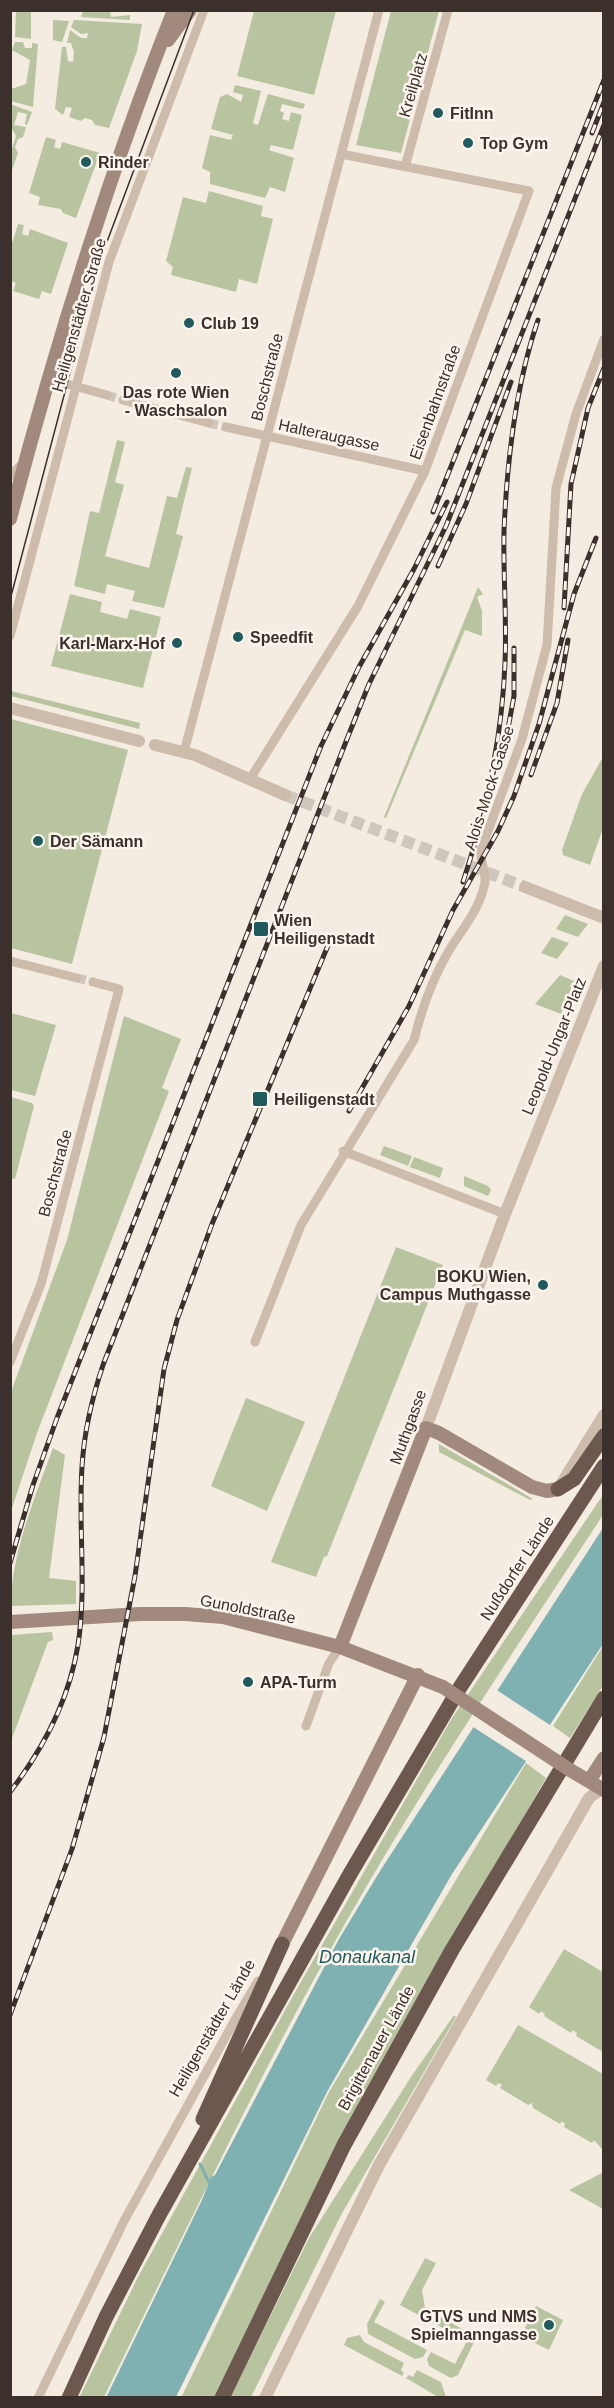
<svg xmlns="http://www.w3.org/2000/svg" width="614" height="2408" viewBox="0 0 614 2408" font-family="Arial,sans-serif">
<rect width="100%" height="100%" fill="#f4ebe1"/>
<path fill="#b8c4a0" d="M 16,11 L 31,11 L 31,39 L 15,37 Z
M 83,11 L 110,11 L 111,17 L 130,15 L 130,20 L 81,17 Z
M 254,11 L 336,11 L 314,95 L 237,76 Z
M 391,11 L 439,11 L 401,153 L 356,145 Z
M 53,20 L 69,21 L 62,42 L 53,40 Z
M 74,20 L 142,24 L 137,51 L 109,128 L 95,125 L 92,120 L 85,118 L 81,121 L 69,117 L 72,108 L 66,107 L 63,115 L 55,109 L 62,47 L 66,47 L 68,61 L 73,62 L 74,52 L 71,43 L 67,43 L 70,30 L 81,38 L 87,38 L 88,33 L 81,34 L 71,27 Z
M 23,42 L 25,48 L 32,48 L 32,43 L 38,44 L 33,107 L 11,101 L 11,89 L 26,84 L 30,60 L 12,50 L 15,42 Z
M 235,85 L 261,91 L 253,123 L 258,125 L 268,94 L 305,104 L 303,109 L 282,104 L 280,111 L 284,113 L 282,119 L 289,121 L 291,112 L 302,115 L 293,150 L 271,145 L 269,150 L 294,158 L 285,192 L 270,187 L 265,198 L 210,184 L 210,172 L 202,168 L 210,135 L 231,140 L 233,135 L 211,129 L 220,97 L 227,94 L 241,102 L 243,95 L 233,92 Z
M 10,104 L 32,112 L 27,125 L 25,124 L 27,114 L 18,112 L 14,125 L 26,127 L 23,137 L 18,139 L 15,147 L 18,153 L 11,173 L 11,152 L 16,136 L 11,127 Z
M 46,137 L 56,140 L 54,147 L 60,149 L 62,142 L 100,153 L 76,218 L 63,213 L 61,209 L 38,205 L 40,197 L 29,193 Z
M 209,191 L 263,206 L 261,216 L 273,219 L 257,284 L 239,279 L 236,292 L 171,275 L 173,267 L 166,261 L 183,197 L 206,203 Z
M 18,224 L 24,225 L 22,234 L 28,236 L 30,229 L 68,243 L 51,294 L 42,291 L 39,299 L 13,291 L 16,283 L 11,281 L 11,247 Z
M 117,440 L 125,442 L 115,482 L 124,485 L 105,556 L 149,568 L 167,496 L 177,498 L 186,467 L 192,468 L 176,534 L 183,536 L 164,608 L 132,601 L 135,591 L 107,584 L 105,594 L 74,586 L 90,511 L 99,513 Z
M 478,587 L 483,594 L 477,597 L 482,611 L 482,636 L 465,630 L 386,818 L 384,817 Z
M 70,594 L 102,602 L 100,612 L 127,619 L 130,609 L 161,617 L 143,688 L 51,666 Z
M 11,691 L 140,723 L 139,729 L 11,696 Z
M 11,719 L 128,750 L 72,964 L 11,948 Z
M 603,757 L 603,828 L 590,865 L 563,855 L 562,850 L 582,794 Z
M 565,915 L 588,924 L 578,937 L 556,929 Z
M 552,937 L 569,943 L 557,959 L 541,953 Z
M 560,975 L 574,981 L 561,1014 L 535,1004 Z
M 11,1013 L 56,1025 L 35,1096 L 11,1090 Z
M 124,1016 L 181,1039 L 162,1088 L 169,1091 L 37,1433 L 11,1511 L 11,1392 L 67,1240 Z
M 11,1097 L 32,1103 L 34,1106 L 15,1179 L 10,1178 Z
M 384,1146 L 412,1156 L 408,1166 L 380,1155 Z
M 414,1157 L 443,1168 L 440,1178 L 410,1167 Z
M 464,1176 L 488,1186 L 491,1190 L 488,1196 L 464,1186 Z
M 396,1247 L 443,1265 L 327,1556 L 324,1557 L 316,1577 L 271,1562 Z
M 246,1398 L 305,1422 L 267,1511 L 211,1486 Z
M 439,1444 L 533,1499 L 530,1500 L 439,1452 Z
M 53,1448 L 65,1455 L 49,1578 L 76,1581 L 76,1604 L 11,1606 C 10,1557 36,1494 53,1448 Z
M 603,1495 L 603,1515 C 514,1651 422,1787 342,1929 C 256,2081 181,2240 104,2397 L 79,2398 L 138,2277 L 294,1994 L 452,1718 Z
M 52,1632 L 53,1640 L 48,1642 L 11,1741 L 11,1635 Z
M 603,1646 L 603,1686 L 570,1738 L 553,1726 Z
M 526,1763 L 546,1778 L 409,2015 L 219,2397 L 181,2398 L 329,2092 Z
M 564,1949 L 603,1972 L 603,2052 L 576,2036 L 577,2033 L 573,2030 L 571,2033 L 544,2016 L 545,2014 L 541,2011 L 539,2014 L 529,2007 Z
M 454,2015 L 456,2017 L 341,2215 L 251,2397 L 230,2398 L 309,2238 L 411,2077 Z
M 518,2025 L 603,2074 L 603,2150 L 594,2140 L 592,2143 L 564,2127 L 565,2124 L 562,2121 L 560,2124 L 533,2108 L 532,2103 L 528,2105 L 500,2088 L 502,2085 L 498,2083 L 496,2086 L 486,2080 Z
M 603,2170 L 603,2209 L 569,2190 L 602,2173 Z
M 425,2258 L 436,2263 L 422,2290 L 425,2308 L 471,2334 L 475,2340 L 458,2375 L 451,2378 L 429,2366 L 427,2359 L 431,2352 L 455,2364 L 467,2341 L 400,2305 Z
M 380,2299 L 385,2302 L 374,2322 L 427,2350 L 423,2357 L 415,2359 L 368,2334 L 367,2324 Z
M 536,2306 L 563,2320 L 549,2350 L 521,2336 Z
M 360,2335 L 364,2342 L 404,2363 L 401,2370 L 404,2373 L 402,2376 L 344,2345 L 347,2338 Z
M 417,2370 L 441,2382 L 446,2397 L 438,2397 L 406,2378 L 409,2375 L 413,2377 Z"/>
<path fill="#7fb0b2" d="M 603,1528 L 603,1644 L 452,1874 L 328,2090 L 176,2397 L 106,2398 L 202,2200 L 211,2177 L 215,2175 L 339,1939 L 380,1871 Z"/>
<path fill="#f4ebe1" d="M 495,1689 L 553,1727 L 529,1763 L 470,1725 Z"/>
<g fill="none" stroke-linecap="round" stroke-linejoin="round">
<path stroke="#7fb0b2" stroke-width="3" d="M 200,2164 L 210,2184"/>
<path stroke="#cfc6bd" stroke-width="9" stroke-dasharray="9 4.5" stroke-linecap="butt" d="M 107,395 L 123,400
M 209,423 L 226,427
M 77,978 L 93,982"/>
<path stroke="#cfc6bd" stroke-width="12" stroke-dasharray="12 6" stroke-linecap="butt" d="M 285,795 L 525,887"/>
<path stroke="#cdbbac" stroke-width="9" d="M 405,167 L 448,10
M 49,379 L 107,395
M 123,400 L 209,423
M 226,427 L 425,471
M 10,476 L 24,462
M 10,636 L 109,262 L 204,10
M 184,752 L 379,10
M 250,779 L 358,606 L 425,471 L 529,191 L 341,154
M 10,961 L 77,978
M 343,1151 L 505,1214
M 255,1342 L 301,1225 L 414,1040 C 421,1012 431,982 446,956 C 459,932 480,911 485,882 C 486,873 480,861 481,850 L 522,739 L 547,645 L 556,488 L 576,414 L 604,339
M 10,1362 L 41,1284 L 119,989 L 93,982
M 306,1726 L 329,1663 L 340,1647
M 38,2398 L 124,2221 L 236,2018 L 258,1981"/>
<path stroke="#cdbbac" stroke-width="12" d="M 10,708 L 139,741
M 155,745 L 195,755 L 285,795
M 525,887 L 604,918
M 426,1428 L 505,1214 L 604,966
M 559,1488 L 604,1415
M 265,2398 L 379,2165 L 589,1798 L 601,1789"/>
<path stroke="#a18a7d" stroke-width="14" d="M 168,40 L 190,10
M 10,519 C 55,347 108,176 174,10
M 10,1622 L 140,1614 L 185,1614 L 223,1617 L 340,1647 L 443,1687
M 340,1647 L 426,1428 L 439,1433 L 532,1487 L 547,1491 L 558,1489
M 570,1770 L 604,1790
M 589,1781 L 604,1758
M 282,1944 L 418,1675"/>
<path stroke="#6c584f" stroke-width="15" d="M 558,1489 L 574,1479 L 604,1436
M 203,2119 L 282,1944
M 69,2398 L 106,2317 L 159,2215 L 350,1874 L 459,1689 L 604,1466
M 222,2398 L 344,2145 L 452,1950 L 604,1698"/>
<path stroke="#3b302b" stroke-width="1.5" d="M 10,600 L 99,263 L 194,10"/>
<defs>
<path id="rail" d="M 592,133 L 604,102
M 433,512 L 604,80
M 438,566 L 466,504 L 511,382
M 564,608 L 571,484 L 588,408 L 604,368
M 502,761 L 514,696 L 514,648
M 531,775 L 557,703 L 568,640
M 463,882 C 486,812 502,738 505,663 C 507,619 503,575 504,531 C 507,460 515,387 538,320
M 349,1111 L 409,1006 L 453,910 L 498,831 L 514,796 L 539,724 L 574,594 L 596,538
M 10,1563 L 33,1485 L 57,1418 L 321,746 L 359,667 L 414,569 L 447,502
M 10,1792 C 44,1748 69,1700 78,1645 C 87,1586 78,1526 82,1467 C 84,1432 92,1398 103,1365 L 347,739 L 369,684 L 446,526 L 604,125
M 10,2015 L 72,1849 L 104,1737 L 135,1576 L 164,1369 L 177,1320 L 212,1224 L 329,943"/>
</defs>
<use href="#rail" stroke="#3b302b" stroke-width="5"/>
<use href="#rail" stroke="#fbf5ee" stroke-width="3" stroke-dasharray="9" stroke-linecap="butt"/>
<path stroke="#a18a7d" stroke-width="14" d="M 443,1687 L 570,1770"/>
</g>
<g fill="#1f5a5e" stroke="#fbf5ee" stroke-width="2">
<circle cx="438" cy="113" r="6"/>
<circle cx="468" cy="143" r="6"/>
<circle cx="86" cy="162" r="6"/>
<circle cx="189" cy="323" r="6"/>
<circle cx="176" cy="373" r="6"/>
<circle cx="238" cy="637" r="6"/>
<circle cx="177" cy="643" r="6"/>
<circle cx="38" cy="841" r="6"/>
<rect x="253" y="921" width="16" height="16" rx="3"/>
<rect x="252" y="1091" width="16" height="16" rx="3"/>
<circle cx="543" cy="1285" r="6"/>
<circle cx="248" cy="1682" r="6"/>
<circle cx="549" cy="2325" r="6"/>
</g>
<g text-anchor="middle" dominant-baseline="central" stroke-width="5" stroke-linejoin="round" paint-order="stroke">
<g font-size="16" fill="#3b302b" stroke="#fbf5ee">
<text transform="translate(413 85) rotate(-74)">Kreilplatz</text>
<text transform="translate(79 315) rotate(-74)">Heiligenstädter Straße</text>
<text transform="translate(267 377) rotate(-76)">Boschstraße</text>
<text transform="translate(435 402) rotate(-70)">Eisenbahnstraße</text>
<text transform="translate(329 435) rotate(12)">Halteraugasse</text>
<text transform="translate(489 788) rotate(-72)">Alois-Mock-Gasse</text>
<text transform="translate(554 1046) rotate(-68)">Leopold-Ungar-Platz</text>
<text transform="translate(55 1173) rotate(-75)">Boschstraße</text>
<text transform="translate(408 1427) rotate(-70)">Muthgasse</text>
<text transform="translate(517 1568) rotate(-57)">Nußdorfer Lände</text>
<text transform="translate(248 1609) rotate(11)">Gunoldstraße</text>
<text transform="translate(212 2028) rotate(-60)">Heiligenstädter Lände</text>
<text transform="translate(376 2048) rotate(-61)">Brigittenauer Lände</text>
</g>
<g font-size="16" font-weight="bold" fill="#3b302b" stroke="#fbf5ee" text-anchor="start">
<text x="450" y="113">FitInn</text>
<text x="480" y="143">Top Gym</text>
<text x="98" y="162">Rinder</text>
<text x="201" y="323">Club 19</text>
<text x="176" y="392" text-anchor="middle">Das rote Wien<tspan x="176" dy="18">- Waschsalon</tspan></text>
<text x="250" y="637">Speedfit</text>
<text x="165" y="643" text-anchor="end">Karl-Marx-Hof</text>
<text x="50" y="841">Der Sämann</text>
<text x="274" y="920">Wien<tspan x="274" dy="18">Heiligenstadt</tspan></text>
<text x="274" y="1099">Heiligenstadt</text>
<text x="531" y="1276" text-anchor="end">BOKU Wien,<tspan x="531" dy="18">Campus Muthgasse</tspan></text>
<text x="260" y="1682">APA-Turm</text>
<text x="537" y="2316" text-anchor="end">GTVS und NMS<tspan x="537" dy="18">Spielmanngasse</tspan></text>
</g>
<g font-size="18" font-style="italic" fill="#1f5a5e" stroke="#fbf5ee">
<text x="367" y="1957">Donaukanal</text>
</g>
</g>
<rect width="614" height="2408" fill="none" stroke="#3b302b" stroke-width="24"/>
</svg>
